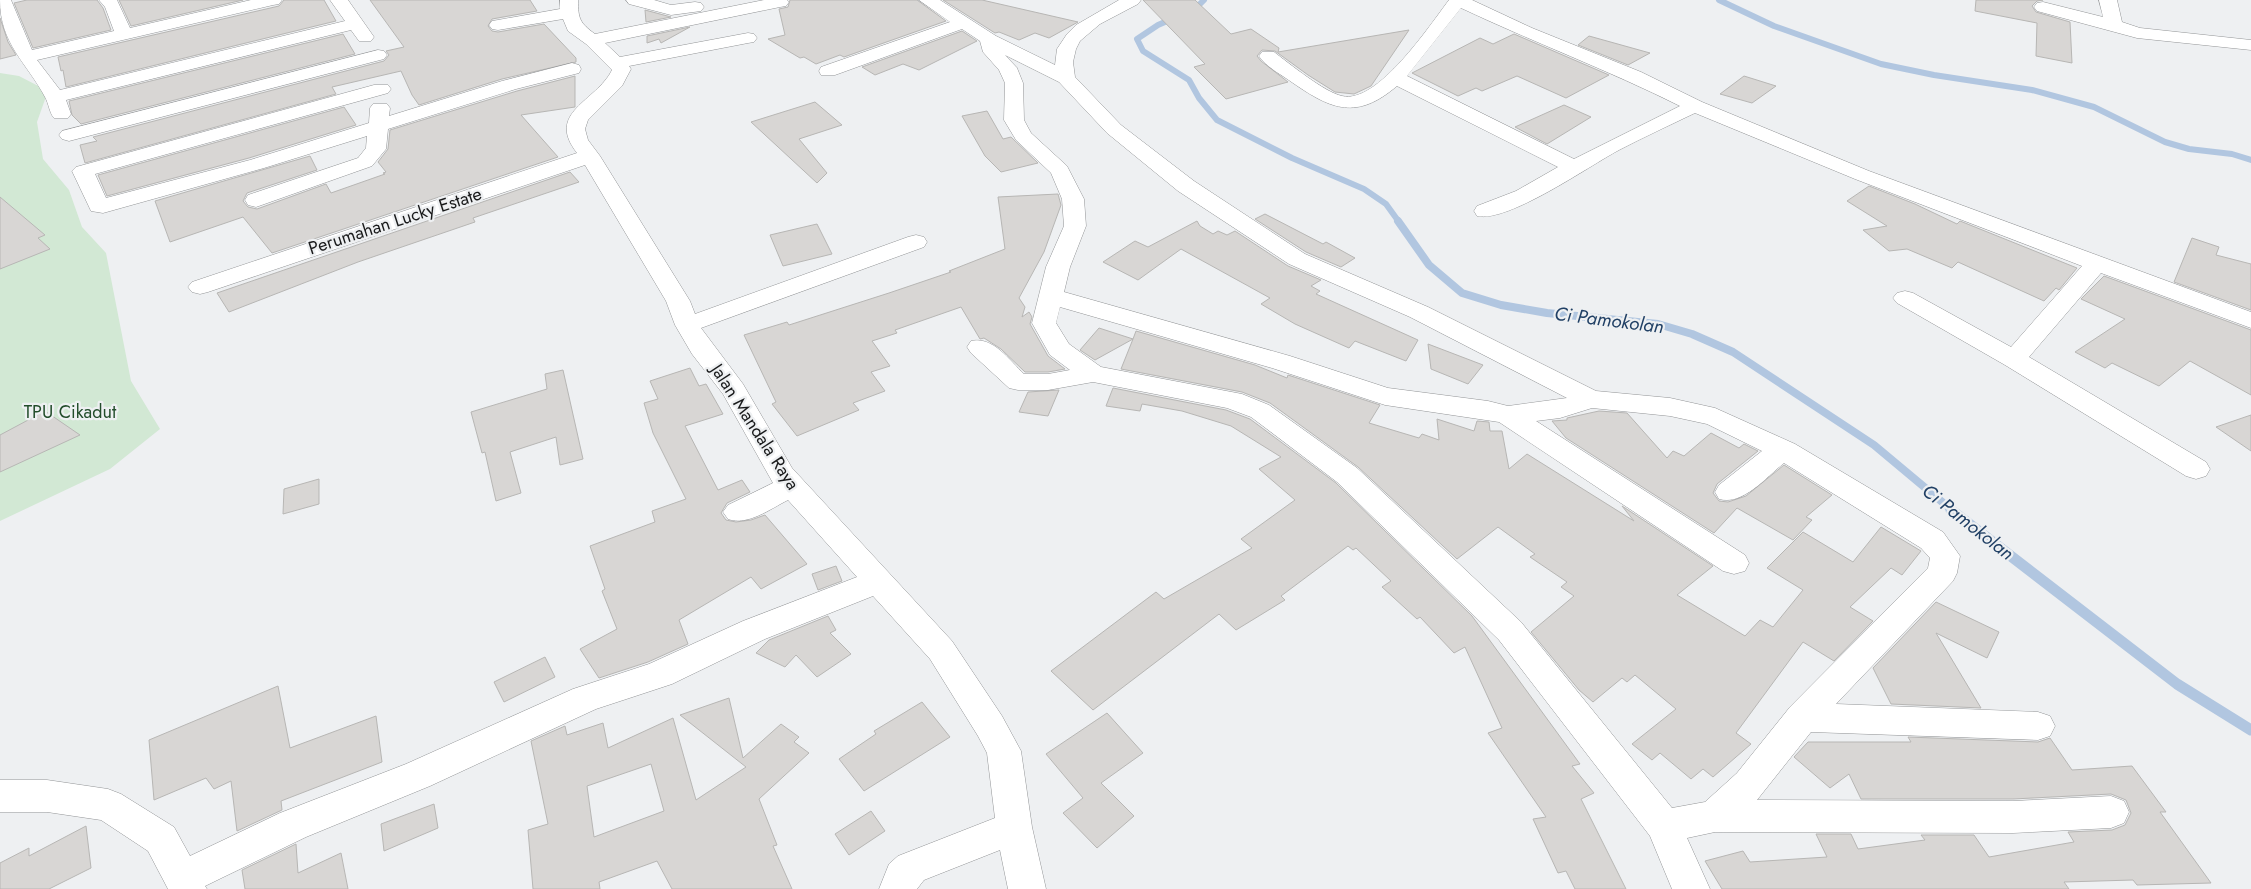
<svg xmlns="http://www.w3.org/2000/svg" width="2251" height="889" viewBox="0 0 2251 889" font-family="Jost,sans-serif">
<rect width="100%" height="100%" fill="#eef0f2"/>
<path fill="#d2e8d4" d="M 0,73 L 19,76 L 48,91 L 37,122 L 43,159 L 69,190 L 82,227 L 106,253 L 131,381 L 160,429 L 110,469 L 0,521 Z"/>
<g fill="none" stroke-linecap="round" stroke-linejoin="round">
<path stroke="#b1c6e0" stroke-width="6" d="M 1719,0 L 1774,26 L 1881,64 L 1934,75 L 2032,90 L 2094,107 L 2165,142 L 2189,149 L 2232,154 L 2251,160
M 1193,11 L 1204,0
M 1174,18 L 1158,25 L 1137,39 L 1143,51 L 1189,80 L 1199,98 L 1217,120 L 1292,158 L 1364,189 L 1386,204 L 1399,222"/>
<path stroke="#b1c6e0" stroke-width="8" d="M 1398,221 L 1429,265 L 1462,293 L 1501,305 L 1547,313 L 1658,324 L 1692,334 L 1733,352 L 1874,445 L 1953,511"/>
<path stroke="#b1c6e0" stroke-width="11" d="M 1951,510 L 2177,684 L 2251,730"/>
</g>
<path fill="#d8d6d4" stroke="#b7b6b4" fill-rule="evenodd" d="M 27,0 L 97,0 L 103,8 L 111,30 L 33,48 L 14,3 Z
M 119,0 L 243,0 L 131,26 Z
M 284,0 L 324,0 L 336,21 L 66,87 L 63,70 L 61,71 L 58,57 L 279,6 Z
M 370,0 L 530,0 L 537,11 L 492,19 L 488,26 L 492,31 L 498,32 L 544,24 L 576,58 L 576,62 L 502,79 L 419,105 L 412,95 L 401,71 L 332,87 L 336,94 L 85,163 L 80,145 L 97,141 L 93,137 L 384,61 L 389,55 L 386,51 L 404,47 Z
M 790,0 L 917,0 L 946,21 L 844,57 L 840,55 L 816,64 L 804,57 L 800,58 L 768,39 L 785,35 L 779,9 L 788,7 Z
M 943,0 L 982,0 L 1078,22 L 1049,38 L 1035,33 L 1019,40 L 999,32 L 995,33 Z
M 1143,0 L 1195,0 L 1231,34 L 1251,29 L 1279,48 L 1278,52 L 1409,30 L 1371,86 L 1354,94 L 1335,92 L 1308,75 L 1275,51 L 1262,50 L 1257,56 L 1261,61 L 1288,82 L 1226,99 L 1194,67 L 1205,64 Z
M 1976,0 L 2043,0 L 2037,1 L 2032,6 L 2036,12 L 2070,22 L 2072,63 L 2036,56 L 2037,23 L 1975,11 Z
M 645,10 L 671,17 L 646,22 Z
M 0,18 L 8,42 L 16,55 L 0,59 Z
M 690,27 L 661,43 L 659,39 L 647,43 L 647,36 Z
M 962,31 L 977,41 L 919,70 L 903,64 L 875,75 L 862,67 Z
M 343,34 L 355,54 L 81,124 L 72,115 L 69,101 Z
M 1514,34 L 1609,75 L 1566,98 L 1517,76 L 1482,91 L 1476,88 L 1458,96 L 1412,73 L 1480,38 L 1493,44 Z
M 1589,36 L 1650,53 L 1628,65 L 1578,45 Z
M 575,76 L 575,107 L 521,115 L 558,157 L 272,253 L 243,217 L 170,242 L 155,201 L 310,156 L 317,170 L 247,193 L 243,201 L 248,207 L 257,209 L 326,184 L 331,193 L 385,174 L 383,173 L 386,172 L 378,162 L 388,149 L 390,130 L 517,91 Z
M 1744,76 L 1776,86 L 1752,103 L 1720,94 Z
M 815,102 L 842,125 L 799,139 L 827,173 L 817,183 L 751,122 Z
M 1564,105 L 1591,117 L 1547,144 L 1515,127 Z
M 344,107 L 356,125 L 249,158 L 107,196 L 98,175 Z
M 987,111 L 1003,139 L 1011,137 L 1038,163 L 1001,172 L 985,156 L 962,116 Z
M 570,172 L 579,182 L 473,218 L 475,222 L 358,262 L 229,312 L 217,293 Z
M 1869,186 L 1915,204 L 1957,224 L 1960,221 L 2077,268 L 2059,290 L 2056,288 L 2044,301 L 1958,262 L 1952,268 L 1907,249 L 1889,251 L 1863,230 L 1887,226 L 1847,201 Z
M 1058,194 L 1061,205 L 1044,252 L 1019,298 L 1025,307 L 1022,317 L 1029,312 L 1032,317 L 1030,324 L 1048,356 L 1065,369 L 1048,372 L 1025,372 L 1001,349 L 984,338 L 980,339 L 961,307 L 895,330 L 897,333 L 872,341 L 890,366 L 871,372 L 885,391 L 853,403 L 859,410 L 797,436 L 772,404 L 776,402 L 744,335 L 787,322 L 789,325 L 889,293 L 951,272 L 949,271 L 1005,249 L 998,197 Z
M 0,197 L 45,235 L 38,238 L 50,249 L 0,269 Z
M 1265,214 L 1323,244 L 1326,242 L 1355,258 L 1341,267 L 1306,252 L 1255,219 Z
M 1197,221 L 1200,226 L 1213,234 L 1218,231 L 1227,235 L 1235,231 L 1288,266 L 1321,280 L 1311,286 L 1320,291 L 1316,294 L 1418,340 L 1406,361 L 1355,341 L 1349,348 L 1295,324 L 1261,304 L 1270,298 L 1181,249 L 1138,280 L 1103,262 L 1135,241 L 1148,247 Z
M 817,224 L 832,254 L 783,266 L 770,235 Z
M 2192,238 L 2219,247 L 2216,255 L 2251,264 L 2251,310 L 2174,282 Z
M 2104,276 L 2251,330 L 2251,395 L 2190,361 L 2159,386 L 2112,363 L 2105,368 L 2075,352 L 2125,319 L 2081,299 Z
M 1099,328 L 1133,339 L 1136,331 L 1255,365 L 1287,378 L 1288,375 L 1380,405 L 1369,423 L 1419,438 L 1422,434 L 1439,440 L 1437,419 L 1474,431 L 1477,421 L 1489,422 L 1490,431 L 1502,431 L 1509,469 L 1527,454 L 1634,521 L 1622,506 L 1713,566 L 1677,595 L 1745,636 L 1760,620 L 1773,627 L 1803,590 L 1767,568 L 1803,532 L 1853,562 L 1881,527 L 1921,551 L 1902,575 L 1891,568 L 1850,607 L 1873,621 L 1834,661 L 1803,642 L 1736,733 L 1751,744 L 1713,777 L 1703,769 L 1691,779 L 1660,753 L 1652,760 L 1632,744 L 1676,709 L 1635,675 L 1627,682 L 1622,678 L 1593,702 L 1579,690 L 1531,632 L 1574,596 L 1561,587 L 1567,582 L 1530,557 L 1535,554 L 1498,527 L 1457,559 L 1358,467 L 1270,403 L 1242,392 L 1121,369 L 1133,339 L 1095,360 L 1080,350 Z
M 1428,344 L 1483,365 L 1468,384 L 1431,369 Z
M 690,368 L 699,386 L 706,384 L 723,414 L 685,426 L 718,490 L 742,480 L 750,492 L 727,503 L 721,513 L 726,520 L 736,522 L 751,520 L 765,515 L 807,564 L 761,589 L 751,577 L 679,620 L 688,644 L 648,662 L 599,678 L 580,649 L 617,629 L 602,591 L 605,589 L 590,546 L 655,522 L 652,511 L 686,499 L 653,433 L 644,403 L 658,399 L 650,381 Z
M 563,370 L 583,459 L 560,465 L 556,437 L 510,452 L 521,493 L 496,501 L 485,452 L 482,453 L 471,412 L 547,389 L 545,374 Z
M 1113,388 L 1226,410 L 1250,419 L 1336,483 L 1472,616 L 1580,764 L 1572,766 L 1594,793 L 1581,799 L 1626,889 L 1575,889 L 1566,871 L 1558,873 L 1533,819 L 1546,817 L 1488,733 L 1502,728 L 1465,647 L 1454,653 L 1420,617 L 1417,619 L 1382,587 L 1391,581 L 1356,548 L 1353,550 L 1348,546 L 1281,596 L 1285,600 L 1236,630 L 1219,614 L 1093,710 L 1051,671 L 1156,592 L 1164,599 L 1252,548 L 1241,539 L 1295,500 L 1259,469 L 1281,457 L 1231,426 L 1182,411 L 1142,404 L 1140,411 L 1106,406 Z
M 1059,390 L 1048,416 L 1019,412 L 1028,392 Z
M 45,411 L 80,435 L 0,472 L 0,435 Z
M 1599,411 L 1627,413 L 1667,458 L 1673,451 L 1684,456 L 1711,433 L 1739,448 L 1744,444 L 1758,451 L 1717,484 L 1713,493 L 1719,501 L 1728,502 L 1746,496 L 1784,465 L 1832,495 L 1806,517 L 1812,520 L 1793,540 L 1737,508 L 1714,533 L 1566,438 L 1552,421 L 1567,420 L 1567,418 Z
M 2251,415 L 2251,451 L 2216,427 Z
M 319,479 L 319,504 L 283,514 L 284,489 Z
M 836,566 L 842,581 L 818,590 L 812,574 Z
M 1936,602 L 1999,632 L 1987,658 L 1936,633 L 1981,708 L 1891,704 L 1873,668 Z
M 828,616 L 836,630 L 830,633 L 851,654 L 817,677 L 796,655 L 785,667 L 756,653 L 769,640 Z
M 545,657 L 555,677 L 504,702 L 494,682 Z
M 278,686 L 290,748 L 376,716 L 382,762 L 281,801 L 282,810 L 237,831 L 231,781 L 214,789 L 206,778 L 154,800 L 149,740 Z
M 729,698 L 743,758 L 781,724 L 799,737 L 794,742 L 809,753 L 759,799 L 777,845 L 773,846 L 792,889 L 672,889 L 657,861 L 599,882 L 600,889 L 533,889 L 528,830 L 548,824 L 531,741 L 565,726 L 567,735 L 603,723 L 608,748 L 673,718 L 696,800 L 746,767 L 680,715 ZM 651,764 L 664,811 L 594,837 L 587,786 Z
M 922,702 L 950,737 L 864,791 L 839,759 L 876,734 L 874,731 Z
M 1107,713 L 1143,753 L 1101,783 L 1134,816 L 1097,848 L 1063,813 L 1083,798 L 1046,754 Z
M 1908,737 L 2038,742 L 2050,738 L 2072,770 L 2132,766 L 2166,812 L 2160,812 L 2211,883 L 2137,885 L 2133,880 L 2064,882 L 2069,889 L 1722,889 L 1705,861 L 1743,851 L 1750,862 L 1827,857 L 1816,834 L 1851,834 L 1858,849 L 1925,840 L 1921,835 L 1974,835 L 1989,857 L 2074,842 L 2068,832 L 2112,830 L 2125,825 L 2131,813 L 2126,800 L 2111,794 L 2013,799 L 1861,799 L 1849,774 L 1830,788 L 1794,757 L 1808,742 L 1911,742 Z
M 434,804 L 438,828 L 384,851 L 381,824 Z
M 871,811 L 885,831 L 849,855 L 835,834 Z
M 86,826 L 91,868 L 49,889 L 0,889 L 0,863 L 29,848 L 29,856 Z
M 296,844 L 298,873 L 341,853 L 348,889 L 245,889 L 242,870 Z"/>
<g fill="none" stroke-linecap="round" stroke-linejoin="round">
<defs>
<path id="minor" d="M 0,0 L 11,0 L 32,50 L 114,31 L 105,7 L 99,0 L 117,0 L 130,28 L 251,0 L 282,0 L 279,4 L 273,5 L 37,60 L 60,90 L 345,21 L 330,0 L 348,0 L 374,37 L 371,41 L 359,41 L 351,30 L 66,100 L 71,114 L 68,118 L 54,118 C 49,112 49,104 45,97 C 27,63 0,44 0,0 Z
M 560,0 L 578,0 C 578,19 580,23 595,34 L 764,0 L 787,0 L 789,2 L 786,6 L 780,7 L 605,43 L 620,57 L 748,33 L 754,34 L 757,38 L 754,42 L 748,43 L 629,66 L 631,69 L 622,86 L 588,120 L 585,129 L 588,140 L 600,156 L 690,301 L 695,314 L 908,237 L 916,235 L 924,237 L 927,242 L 924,247 L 701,328 L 743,384 L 792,468 L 952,641 L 1002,716 L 1021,751 L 1032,827 L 1046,889 L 1008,889 L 1000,850 L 924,880 L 917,889 L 879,889 L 889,864 L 898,856 L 995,818 L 987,753 L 978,736 L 930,659 L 873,596 L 765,639 L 672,684 L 596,709 L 430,786 L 306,837 L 205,886 L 207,889 L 168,889 L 148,851 L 101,820 L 47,812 L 0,812 L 0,780 L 47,780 L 108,789 L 121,794 L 174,827 L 190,856 L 280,813 L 406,764 L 573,689 L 649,664 L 743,621 L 857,577 L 788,500 C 770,509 748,526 728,519 L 723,512 L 728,505 L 773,483 L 723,394 L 692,354 L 675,325 L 666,301 L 585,165 L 208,292 L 200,294 L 192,292 L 188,287 L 192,282 L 577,153 C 545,112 596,102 612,70 L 586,44 L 568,31 L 563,19 L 498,30 L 492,29 L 489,25 L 492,21 L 498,20 L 560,9 Z
M 626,0 L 654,0 L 671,5 L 695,2 L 701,3 L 704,7 L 701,11 L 671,15 L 629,4 Z
M 919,0 L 940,0 L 996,36 L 1055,65 L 1057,49 L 1067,34 L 1076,25 L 1119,0 L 1141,0 L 1138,4 L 1100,24 L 1080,41 L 1076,49 L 1073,62 L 1075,77 L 1121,125 L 1194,181 L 1305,254 L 1428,307 L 1596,391 L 1670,398 L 1715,408 L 1795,444 L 1943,532 L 1960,556 L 1957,573 L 1953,581 L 1836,704 L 2038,712 L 2050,716 L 2055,726 L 2050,736 L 2038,740 L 1811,732 L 1757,800 L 2013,801 L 2111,796 L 2124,801 L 2129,812 L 2124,823 L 2111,828 L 2013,833 L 1715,832 L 1687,838 L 1710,889 L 1672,889 L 1650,836 L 1499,640 L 1337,482 L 1251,417 L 1227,408 L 1093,382 L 1048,390 L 1018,390 L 1009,388 L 971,353 L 967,347 L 971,341 C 993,336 1009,360 1024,374 L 1048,374 L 1070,370 L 1050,355 L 1032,323 L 1046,267 L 1064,226 L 1062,199 L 1051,173 L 1016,140 L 1004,120 L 1005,83 L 999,70 L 983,52 L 980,41 L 962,29 L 835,75 L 821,75 L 819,71 L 821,67 L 950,22 ZM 1005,55 L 1059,82 L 1107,133 L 1178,191 L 1289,264 L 1410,317 L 1567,398 L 1508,406 L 1488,401 L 1388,388 L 1290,356 L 1064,292 L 1070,267 L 1086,226 L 1084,199 L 1067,166 L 1031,133 L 1024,120 L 1023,83 L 1017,68 ZM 1060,307 L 1272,368 L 1385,405 L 1499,422 L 1723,571 L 1734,574 L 1745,571 L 1749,563 L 1745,555 L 1536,421 L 1560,418 L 1592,408 L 1670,416 L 1707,424 L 1762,451 L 1719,485 L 1715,492 L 1719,499 C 1743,506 1766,477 1784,463 L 1921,548 L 1930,558 L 1928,568 L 1790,707 L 1737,773 L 1705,802 L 1672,808 L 1521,622 L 1357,468 L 1269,405 L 1242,394 L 1101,367 L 1069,344 L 1056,323 Z
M 1449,0 L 1472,0 L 1532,28 L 1641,72 L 1702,102 L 1869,171 L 2251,312 L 2251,328 L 2101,273 L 2029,357 L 2206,462 L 2210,469 L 2206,476 L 2196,479 L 2186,476 L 2005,365 L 1897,303 L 1893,298 L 1897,293 L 1905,291 L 1913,293 L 2011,347 L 2082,266 L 1855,179 L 1695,113 C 1670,125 1644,137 1619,150 C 1589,166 1508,223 1477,216 L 1474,211 L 1477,206 L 1516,191 L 1558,167 L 1397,86 C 1357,120 1332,110 1293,83 C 1282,75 1266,67 1259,56 L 1262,52 L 1274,52 C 1290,64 1324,92 1342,96 C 1377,105 1430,25 1449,0 ZM 1461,8 C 1533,42 1608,70 1680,106 L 1574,159 L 1407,76 Z
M 2099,0 L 2117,0 L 2122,22 L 2140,28 L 2251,40 L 2251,50 L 2137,38 L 2037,11 L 2034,7 L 2037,3 L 2043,2 L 2103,17 Z
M 378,50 L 384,51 L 387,55 L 384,59 L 69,141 L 62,139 L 59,135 L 62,131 Z
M 572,63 L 579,65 L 581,69 L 579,73 L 516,89 L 388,129 L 386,149 L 372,166 L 256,207 L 248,205 L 245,200 L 248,195 L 358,158 L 366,148 L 367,136 L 264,168 L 103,213 L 91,211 L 72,171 L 76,167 L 374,85 L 388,85 L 391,89 L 388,93 L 95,174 L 106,198 L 250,160 L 369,123 L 370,108 L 373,104 L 387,104 L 390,108 L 389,116 L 502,81 Z"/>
</defs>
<use href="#minor" stroke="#939597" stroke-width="1"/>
<use href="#minor" fill="#fff" fill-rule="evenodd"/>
</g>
<g text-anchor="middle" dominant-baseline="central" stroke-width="4.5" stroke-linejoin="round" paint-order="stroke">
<g font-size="18" fill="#191a1b" stroke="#eef0f2">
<text transform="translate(395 221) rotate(-18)">Perumahan Lucky Estate</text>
<text transform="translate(755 427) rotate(57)">Jalan Mandala Raya</text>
</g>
<g font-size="18" fill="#234d2b" stroke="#eef0f2">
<text x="70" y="412">TPU Cikadut</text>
</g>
<g font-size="19" font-style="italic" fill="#214065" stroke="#eef0f2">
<text transform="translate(1609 320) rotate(7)">Ci Pamokolan</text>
<text transform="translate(1968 522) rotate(38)">Ci Pamokolan</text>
</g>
</g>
</svg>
